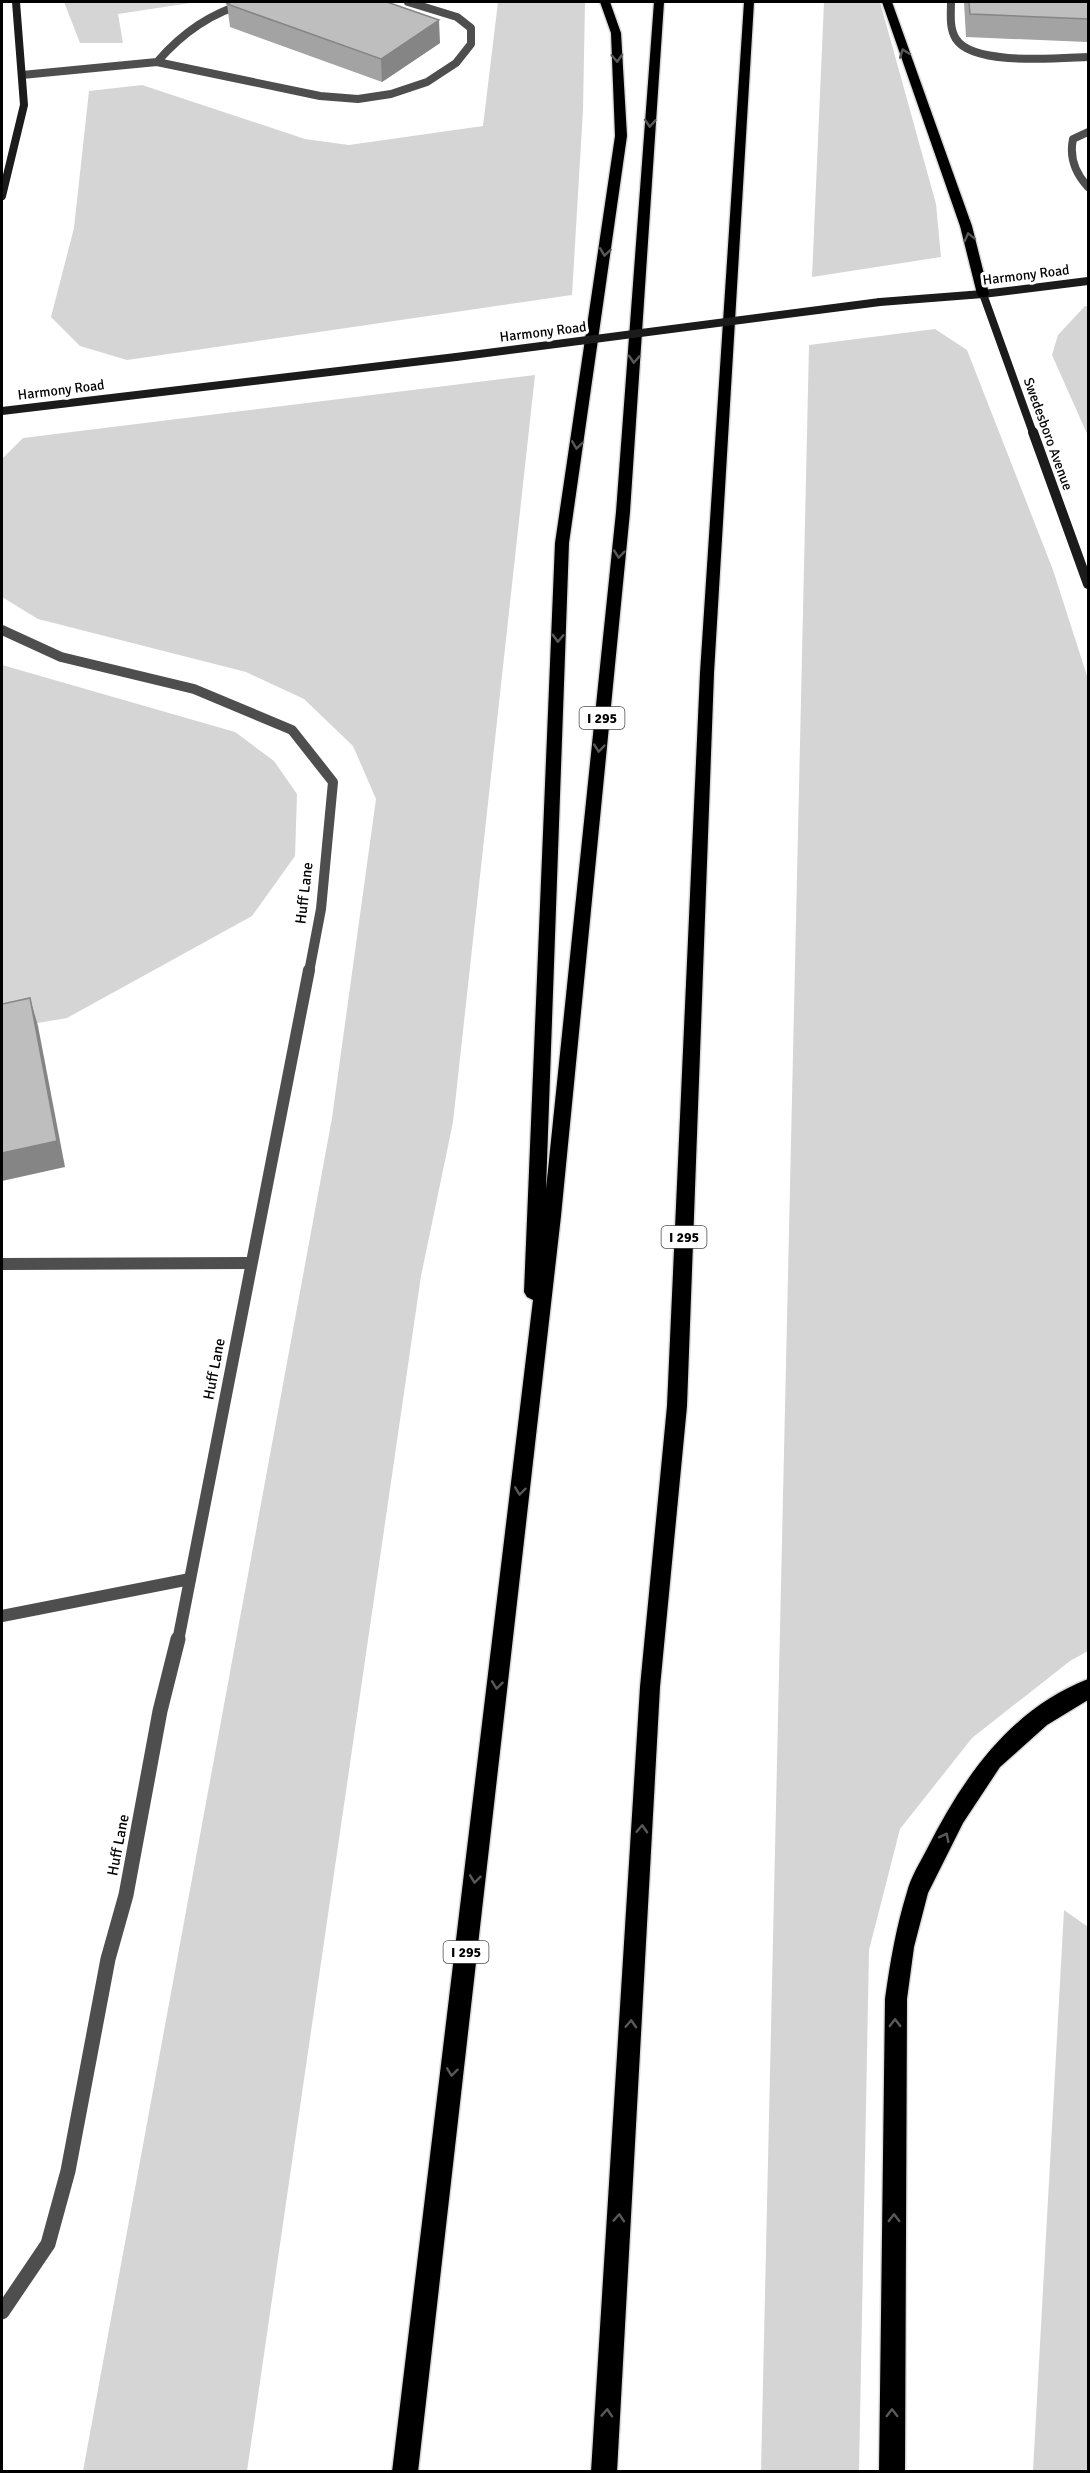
<svg xmlns="http://www.w3.org/2000/svg" width="1090" height="2473" viewBox="0 0 1090 2473" font-family="Signika,sans-serif">
<rect width="100%" height="100%" fill="#fff"/>
<path fill="#d5d5d5" d="M 64,2 L 197,2 L 118,14 L 123,43 L 80,43 Z
M 498,2 L 585,2 L 583,110 L 572,295 L 127,360 L 80,346 L 51,317 L 74,228 L 89,91 L 142,85 L 305,139 L 349,145 L 483,126 Z
M 824,2 L 880,2 L 936,204 L 941,257 L 812,277 Z
M 1085,306 L 1088,306 L 1088,436 L 1052,355 L 1058,335 Z
M 935,329 L 967,350 L 1053,570 L 1088,679 L 1088,1651 L 1070,1661 L 972,1738 L 900,1829 L 869,1950 L 859,2471 L 761,2471 L 809,345 Z
M 535,375 L 453,1122 L 421,1276 L 247,2471 L 83,2471 L 332,1118 L 376,799 L 353,746 L 304,699 L 246,672 L 38,619 L 2,597 L 2,459 L 23,438 Z
M 2,665 L 235,732 L 274,761 L 297,794 L 295,856 L 252,916 L 67,1018 L 2,1029 Z
M 1064,1910 L 1088,1927 L 1088,2471 L 1033,2471 Z"/>
<g fill="none" stroke-linecap="round" stroke-linejoin="round">
<defs>
<path id="highway" d="M 600,2 L 610,2 L 621,33 L 627,136 L 569,543 L 546,1189 L 616,512 L 654,2 L 664,2 L 630,512 L 561,1216 L 418,2472 L 392,2472 L 533,1300 L 527,1297 L 524,1292 L 555,543 L 615,136 L 611,33 Z
M 744,2 L 754,2 L 714,673 L 687,1406 L 660,1687 L 617,2472 L 591,2472 L 640,1687 L 667,1406 L 700,673 Z
M 882,2 L 892,2 L 972,226 L 989,294 L 987,297 L 979,297 L 977,294 L 960,226 Z
M 1088,1679 L 1088,1700 L 1047,1725 L 1000,1767 L 963,1823 L 928,1893 L 914,1947 L 907,1999 L 905,2472 L 879,2472 L 885,1999 C 890,1963 896,1927 907,1892 C 911,1876 921,1861 928,1847 C 964,1776 1011,1709 1088,1679 Z"/>
</defs>
<use href="#highway" stroke="#dbdbdb" stroke-width="3"/>
<path stroke="#4e4e4e" stroke-width="8" d="M 951,2 C 951,14 949,28 956,39 C 973,66 1059,58 1088,57
M 157,62 C 183,32 211,13 249,2
M 22,75 L 157,62 L 320,96 L 358,99 L 391,94 L 427,82 L 456,63 L 471,44 L 471,28 L 457,17 L 408,2
M 1088,132 L 1073,139 C 1069,158 1075,173 1088,187"/>
<path stroke="#4e4e4e" stroke-width="12" d="M 2,1264 L 251,1263
M 2,1616 L 190,1579"/>
<path stroke="#4e4e4e" stroke-width="10" d="M 2,630 L 61,657 L 194,689 L 292,730 L 333,782 L 321,909 L 309,972"/>
<path stroke="#4e4e4e" stroke-width="12" d="M 178,1641 L 309,970"/>
<path stroke="#4e4e4e" stroke-width="15" d="M 2,2312 L 48,2244 L 68,2171 L 108,1959 L 126,1895 L 160,1711 L 178,1639"/>
<path stroke="#1b1b1b" stroke-width="8" d="M 2,196 L 24,105 L 16,2
M 983,294 L 1033,433
M 880,302 L 983,294 L 1088,281
M 2,411 L 456,357"/>
<path stroke="#1b1b1b" stroke-width="10" d="M 1033,432 L 1088,584"/>
<use href="#highway" fill="#000" fill-rule="evenodd"/>
<path stroke="#1b1b1b" stroke-width="8" d="M 456,357 L 880,302"/>
</g>
<path fill="#a3a3a3" d="M 964,2 L 1089,2 L 1089,34 L 1087,42 L 966,37 Z
M 227,4 L 440,43 L 382,82 L 230,27 Z"/>
<path fill="#858585" d="M 439,20 L 440,43 L 382,82 L 381,59 Z
M 30,998 L 38,1026 L 65,1167 L 2,1181 L 2,1153 Z"/>
<path fill="#bebebe" stroke="#858585" stroke-width="1.5" d="M 231,2 L 387,2 L 439,20 L 381,59 L 227,4 Z
M 969,2 L 1089,2 L 1089,19 L 970,14 Z
M 30,998 L 57,1141 L 2,1153 L 2,1004 Z"/>
<defs><path id="oneway-chevron" d="M-2-3.5L2.5 0L-2 3.5" fill="none" stroke-width="1.6" stroke-linecap="round" stroke-linejoin="round" transform="scale(1.5)"/></defs>
<g stroke="#595959">
<use href="#oneway-chevron" transform="translate(904 53) rotate(-110)"/>
<use href="#oneway-chevron" transform="translate(617 58) rotate(87)"/>
<use href="#oneway-chevron" transform="translate(650 123) rotate(94)"/>
<use href="#oneway-chevron" transform="translate(969 237) rotate(-104)"/>
<use href="#oneway-chevron" transform="translate(605 252) rotate(98)"/>
<use href="#oneway-chevron" transform="translate(634 359) rotate(94)"/>
<use href="#oneway-chevron" transform="translate(577 445) rotate(98)"/>
<use href="#oneway-chevron" transform="translate(619 554) rotate(96)"/>
<use href="#oneway-chevron" transform="translate(558 638) rotate(92)"/>
<use href="#oneway-chevron" transform="translate(599 748) rotate(96)"/>
<use href="#oneway-chevron" transform="translate(520 1491) rotate(97)"/>
<use href="#oneway-chevron" transform="translate(497 1685) rotate(97)"/>
<use href="#oneway-chevron" transform="translate(642 1829) rotate(-87)"/>
<use href="#oneway-chevron" transform="translate(945 1837) rotate(-63)"/>
<use href="#oneway-chevron" transform="translate(475 1879) rotate(97)"/>
<use href="#oneway-chevron" transform="translate(895 2023) rotate(-90)"/>
<use href="#oneway-chevron" transform="translate(631 2024) rotate(-87)"/>
<use href="#oneway-chevron" transform="translate(452 2072) rotate(97)"/>
<use href="#oneway-chevron" transform="translate(619 2218) rotate(-86)"/>
<use href="#oneway-chevron" transform="translate(894 2218) rotate(-90)"/>
<use href="#oneway-chevron" transform="translate(607 2413) rotate(-86)"/>
<use href="#oneway-chevron" transform="translate(892 2413) rotate(-90)"/>
</g>
<g text-anchor="middle" dominant-baseline="central" stroke-width="6" stroke-linejoin="round" paint-order="stroke">
<g font-size="14" fill="#000" stroke="#fff">
<text transform="translate(1026 275) rotate(-7)">Harmony Road</text>
<text transform="translate(543 332) rotate(-7)">Harmony Road</text>
<text transform="translate(61 390) rotate(-7)">Harmony Road</text>
<text transform="translate(1048 434) rotate(70)">Swedesboro Avenue</text>
</g>
<g fill="#fff" stroke="#4c4c4c" stroke-width="1.5">
<rect x="579.5" y="707" width="45" height="22" rx="4.5"/>
<rect x="661.5" y="1226" width="45" height="22" rx="4.5"/>
<rect x="443.5" y="1941" width="45" height="22" rx="4.5"/>
</g>
<g font-size="14" font-weight="bold" fill="#000">
<text x="602" y="718">I 295</text>
<text x="684" y="1237">I 295</text>
<text x="466" y="1952">I 295</text>
</g>
<g font-size="15" fill="#000" stroke="#fff">
<text transform="translate(304 893) rotate(-83)">Huff Lane</text>
<text transform="translate(214 1369) rotate(-79)">Huff Lane</text>
<text transform="translate(118 1845) rotate(-79)">Huff Lane</text>
</g>
</g>
<rect width="1090" height="2473" fill="none" stroke="#000000" stroke-width="6"/>
</svg>
